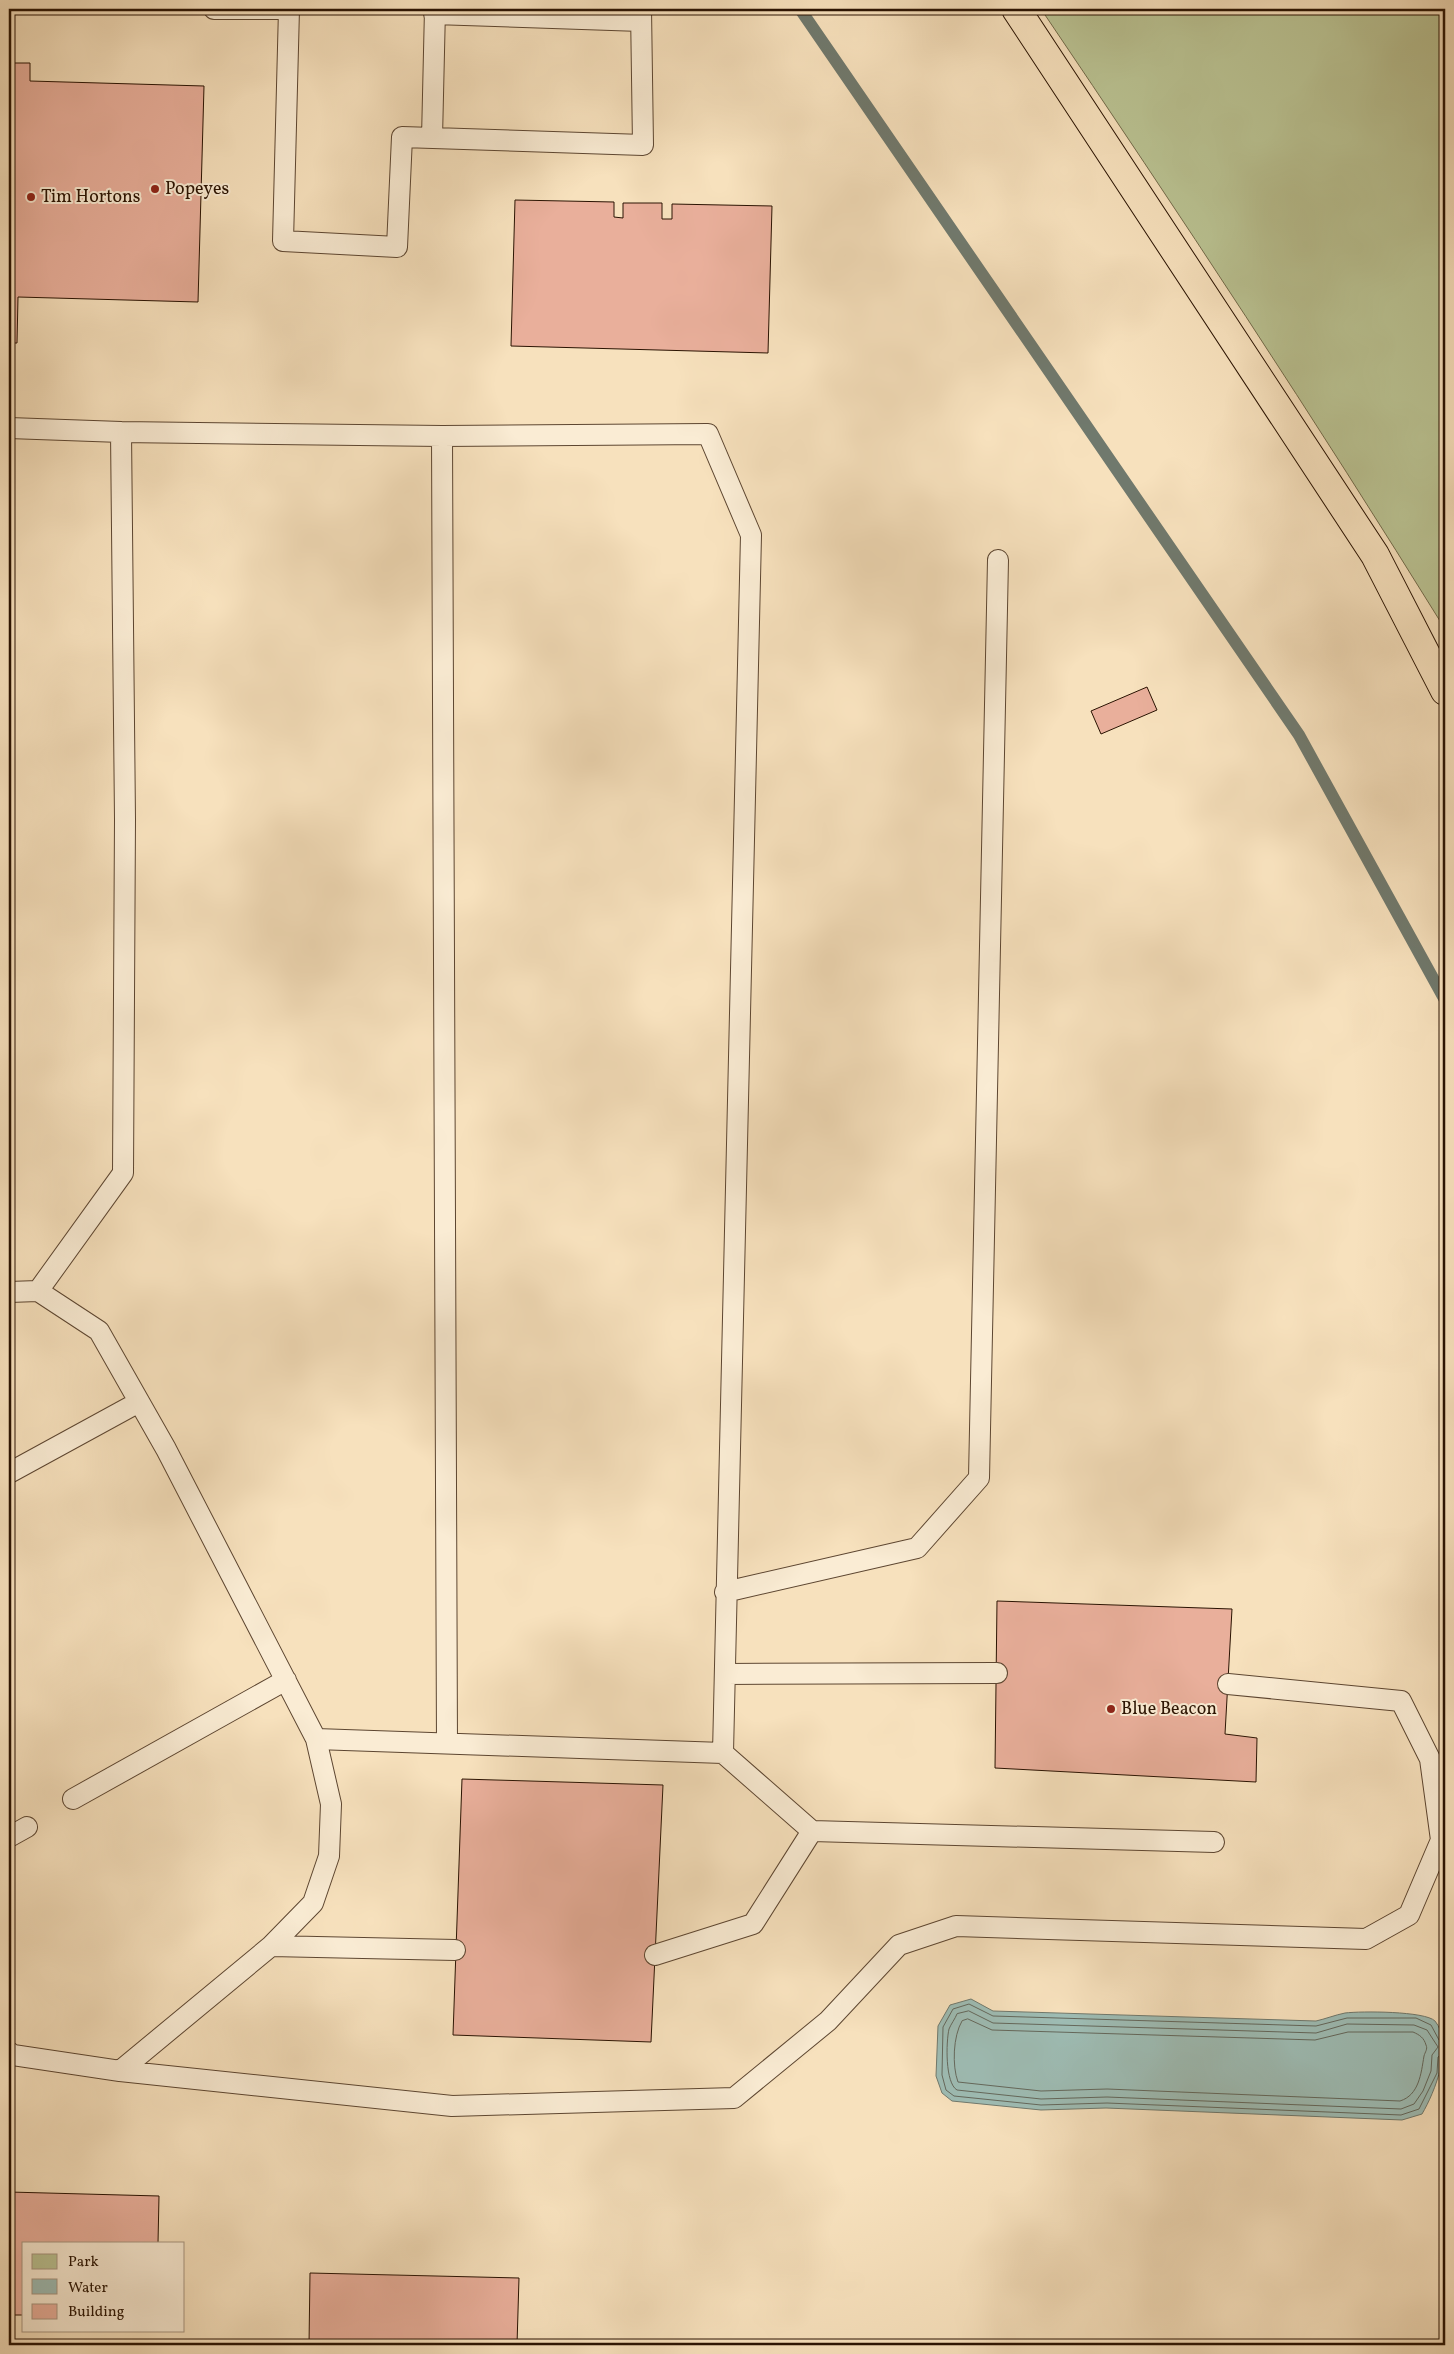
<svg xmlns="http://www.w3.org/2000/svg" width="1454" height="2354" viewBox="0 0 1454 2354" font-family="Vollkorn,serif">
<rect width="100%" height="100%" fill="#f7e1bd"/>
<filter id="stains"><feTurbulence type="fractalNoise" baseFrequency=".004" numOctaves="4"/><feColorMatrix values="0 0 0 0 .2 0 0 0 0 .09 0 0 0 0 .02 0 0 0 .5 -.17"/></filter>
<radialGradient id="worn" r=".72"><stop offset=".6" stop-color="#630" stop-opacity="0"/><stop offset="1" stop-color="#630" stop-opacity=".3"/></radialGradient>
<path fill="#bac393" stroke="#726b4a" d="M 1041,9 L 1445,9 L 1445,629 C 1315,419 1179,213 1041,9 Z"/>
<path fill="#9ebdb5" stroke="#70796d" d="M 971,1999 L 993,2011 L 1316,2021 C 1325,2019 1335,2015 1345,2013 C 1361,2011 1425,2011 1435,2021 C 1454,2044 1435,2092 1422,2114 L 1402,2120 L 1106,2108 L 1041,2110 L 952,2101 L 942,2093 L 936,2076 L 938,2026 L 950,2005 Z"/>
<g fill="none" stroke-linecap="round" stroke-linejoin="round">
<path stroke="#64685c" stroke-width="1" d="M 969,2011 L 993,2023 L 1316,2033 L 1347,2024 L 1414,2025 L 1427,2030 L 1438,2047 L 1432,2055 L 1431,2071 L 1423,2091 L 1414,2104 L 1401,2109 L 1107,2097 L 1041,2099 L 957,2090 C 945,2083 946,2042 949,2029 C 951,2024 955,2019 957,2014 Z
M 968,2019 L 992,2030 L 1315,2040 L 1348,2032 L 1413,2032 C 1420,2035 1424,2038 1426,2045 C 1428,2049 1425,2052 1424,2056 C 1421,2074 1419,2095 1400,2101 L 1107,2089 L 1041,2091 L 958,2082 C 952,2066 953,2036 962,2021 Z
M 1445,2041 L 1439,2040 L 1431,2025 L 1416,2018 L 1347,2018 L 1316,2026 L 993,2016 L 969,2004 L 953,2009 L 943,2027 L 942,2075 L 946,2090 L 954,2096 L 1041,2105 L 1107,2103 L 1401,2115 L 1419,2109 L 1437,2073 L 1438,2057 L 1445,2053"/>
<path stroke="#70796d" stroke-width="12" d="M 800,9 L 1299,735 L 1445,1000"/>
</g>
<path fill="#e9af9b" stroke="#2a1302" d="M 9,63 L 30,63 L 30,81 L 204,86 L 198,302 L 18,297 L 17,343 L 9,343 Z
M 515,200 L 614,202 L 614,217 L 623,218 L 623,203 L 662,203 L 662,219 L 672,219 L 672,204 L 772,206 L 768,353 L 511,346 Z
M 1147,687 L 1157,710 L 1101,734 L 1091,711 Z
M 997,1601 L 1232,1609 L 1225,1734 L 1257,1738 L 1256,1782 L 995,1768 Z
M 462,1779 L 663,1785 L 651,2042 L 453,2035 Z
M 9,2192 L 159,2196 L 158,2243 L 24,2243 L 24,2315 L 9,2315 Z
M 310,2273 L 519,2278 L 517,2345 L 309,2345 Z"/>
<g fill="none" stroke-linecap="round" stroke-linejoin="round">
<defs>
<path id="service" d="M 214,9 L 289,9
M 289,9 L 283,241 L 397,247 L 402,137 L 643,145 L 641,9
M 434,14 L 641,21
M 432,138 L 435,9
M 9,428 L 121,432 L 125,819 L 123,1173 L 38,1291
M 121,432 L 442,436 L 708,434 L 751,535 L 723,1753 L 316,1739
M 442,436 L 447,1743
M 9,1292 L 38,1291 L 99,1331 L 166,1449 L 316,1739 L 331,1804 L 329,1856 L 313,1903 L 271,1946 L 120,2071 L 13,2055 L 9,2052
M 9,1473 L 139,1402
M 725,1592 L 917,1548 L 979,1478 L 998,560
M 725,1674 L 997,1673
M 723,1753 L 812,1831 L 1214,1842
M 73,1799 L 286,1680
M 9,1837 L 27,1827
M 271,1946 L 455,1950
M 655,1955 L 753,1924 L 812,1831
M 120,2071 L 452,2106 L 734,2098 L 828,2021 L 899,1945 L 956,1926 L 1366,1939 L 1409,1915 L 1441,1840 L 1430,1759 L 1401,1701 L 1228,1684"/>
<path id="motorway" d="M 1016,9 L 1375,555 L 1445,691"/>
</defs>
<use href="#service" stroke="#5d4631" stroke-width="22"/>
<use href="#motorway" stroke="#2a1302" stroke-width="30"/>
<use href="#service" stroke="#faecd4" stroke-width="20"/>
<use href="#motorway" stroke="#f7e1bd" stroke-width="28"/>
</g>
<g fill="#8f2418" stroke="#faecd4" stroke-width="2">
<circle cx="155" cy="189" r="5"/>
<circle cx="31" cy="197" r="5"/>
<circle cx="1111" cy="1709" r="5"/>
</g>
<g text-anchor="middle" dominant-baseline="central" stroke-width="4" stroke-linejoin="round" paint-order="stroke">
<g font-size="18" fill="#2a1302" stroke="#faecd4" text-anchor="start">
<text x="165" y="189">Popeyes</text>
<text x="41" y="197">Tim Hortons</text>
<text x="1121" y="1709">Blue Beacon</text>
</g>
</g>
<rect width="1454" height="2354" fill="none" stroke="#f7e1bd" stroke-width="30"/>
<rect x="10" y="10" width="1434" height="2334" fill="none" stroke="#2a1302" stroke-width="2.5"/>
<rect x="15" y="15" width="1424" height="2324" fill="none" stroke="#2a1302"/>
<rect x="22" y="2242" width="162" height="90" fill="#faecd4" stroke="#a79580"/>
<rect x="32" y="2254" width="25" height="15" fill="#bac393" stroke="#a79580"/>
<text x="68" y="2266" font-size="15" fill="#2a1302">Park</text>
<rect x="32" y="2279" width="25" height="15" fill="#9ebdb5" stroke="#a79580"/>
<text x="68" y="2292" font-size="15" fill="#2a1302">Water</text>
<rect x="32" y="2304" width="25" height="15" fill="#e9af9b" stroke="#a79580"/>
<text x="68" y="2316" font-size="15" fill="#2a1302">Building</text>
<rect width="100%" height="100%" filter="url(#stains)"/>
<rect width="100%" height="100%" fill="url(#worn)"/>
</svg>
